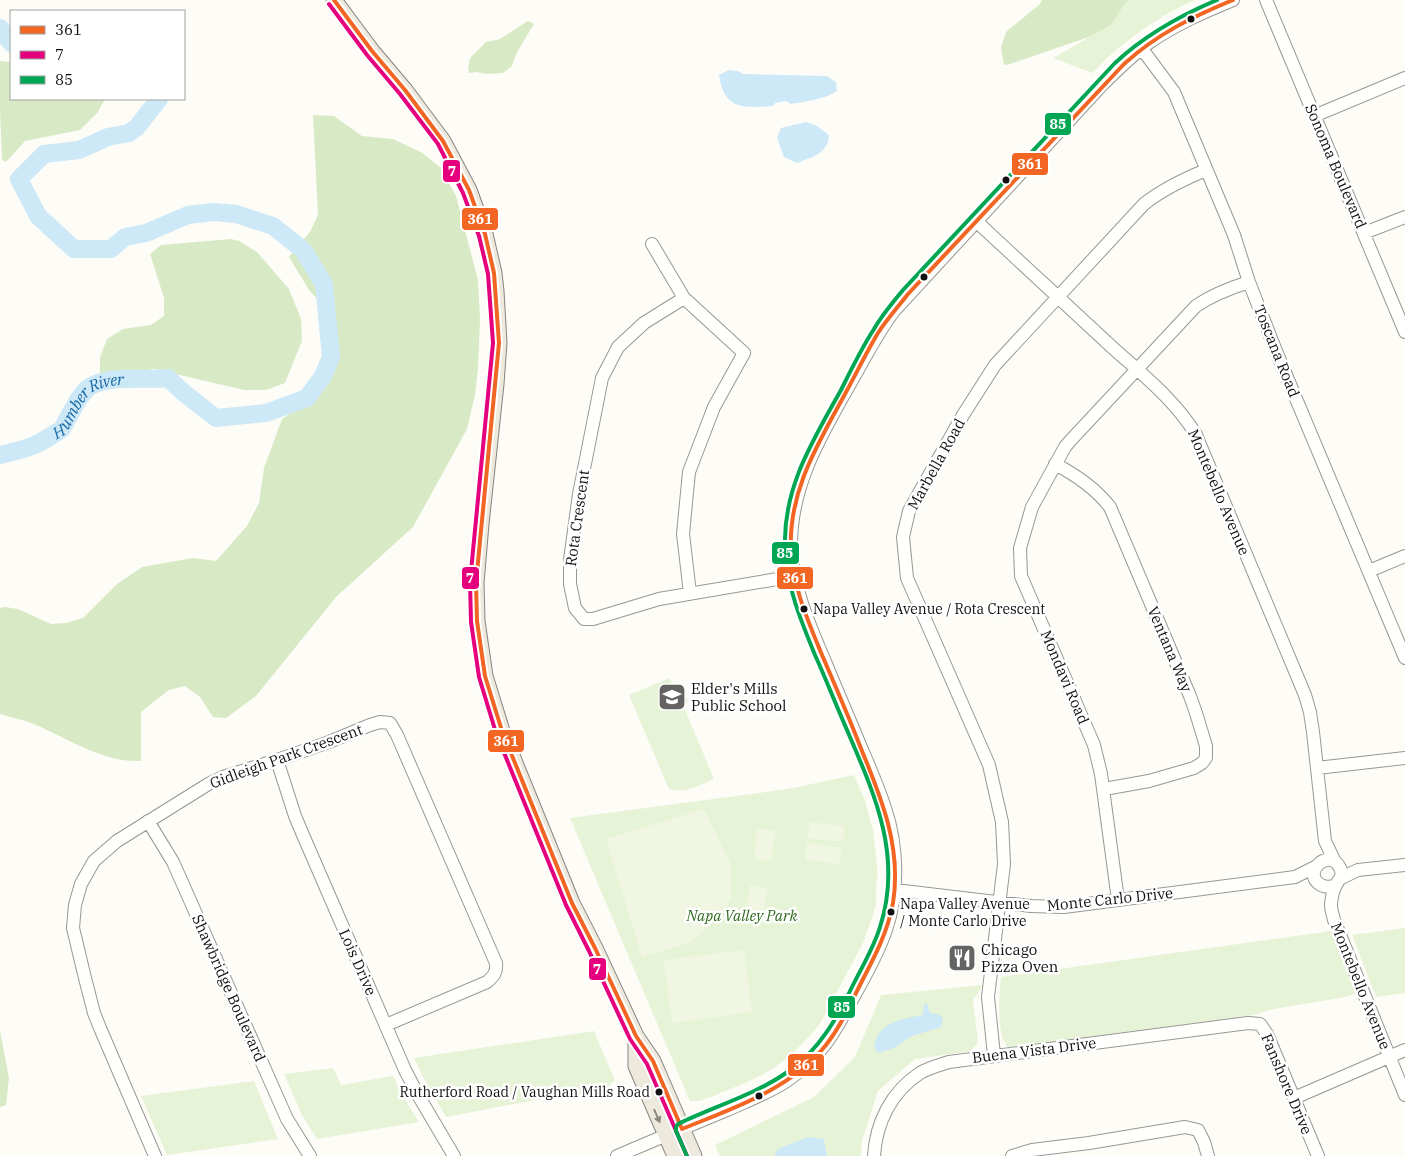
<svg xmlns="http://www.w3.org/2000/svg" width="1405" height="1156" viewBox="0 0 1405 1156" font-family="'IBM Plex Serif',serif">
<rect width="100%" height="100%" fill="#fdfcf7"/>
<path fill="#e7f3d7" d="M 1129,0 L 1195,0 C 1156,17 1121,43 1092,73 L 1053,58 L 1111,25 L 1124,5 Z
M 670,678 L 673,687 L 684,693 L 688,702 L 683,705 L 714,779 C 699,786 685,794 669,789 L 629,695 Z
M 854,775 L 865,801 L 873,830 L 878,875 L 876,885 L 876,905 L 871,921 L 863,943 L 821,1022 C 808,1040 786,1061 767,1072 C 746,1084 722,1092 700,1101 L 690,1101 L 570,818 L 788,789 Z
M 1405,928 L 1405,993 L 1376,997 L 1352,935 Z
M 1331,931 L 1356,993 L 1346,997 L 1274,1009 L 1254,1015 L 1012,1047 L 1007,1047 C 1006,1043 1003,1041 1002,1037 C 998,1017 999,997 1001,977 Z
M 983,985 L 973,1000 L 978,1042 L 971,1051 L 915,1059 L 878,1091 L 862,1141 L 861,1156 L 720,1156 L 715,1145 L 814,1097 L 855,1057 L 881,995 Z
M 594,1031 L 615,1081 L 611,1083 L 609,1090 L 613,1099 L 585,1097 L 546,1098 L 446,1117 L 423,1077 L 414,1058 Z
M 333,1068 L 341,1085 L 393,1076 L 403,1096 L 419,1122 L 317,1139 L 303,1117 L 284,1074 Z
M 254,1081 L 278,1139 L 167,1155 L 141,1096 Z"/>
<path fill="#d8eac5" d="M 1042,0 L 1129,0 L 1124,5 L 1111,25 L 1089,37 L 1010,64 L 1004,65 L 1001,48 L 1006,32 L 1040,4 Z
M 528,21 L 534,24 L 517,52 L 512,66 L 503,73 L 487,74 L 476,72 L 469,73 L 468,68 L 470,58 L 486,42 L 500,39 Z
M 0,61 L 11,62 L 11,99 L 105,99 L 98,112 L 80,130 L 25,141 L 6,162 L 2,160 L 0,109 Z
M 313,115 L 334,116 L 362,136 L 393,139 L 421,152 L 440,167 L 449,183 L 456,196 L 478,280 L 480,320 L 478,368 L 475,395 L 467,429 L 413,527 L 336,597 L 256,696 L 226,718 L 213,717 L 200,697 L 185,686 L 169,690 L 141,712 L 141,761 C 100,763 64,735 26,721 C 18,719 9,717 0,714 L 0,608 L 5,607 L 18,609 L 51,624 L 66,623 L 83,618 L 117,584 L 142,567 L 193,558 L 216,561 L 247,526 L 259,503 L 264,468 L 282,419 L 295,410 L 327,371 L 336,349 L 333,316 L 309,290 L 289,257 L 310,232 L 318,215 Z
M 231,239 L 239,241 L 257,252 L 289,289 L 301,319 L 302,341 L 285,383 L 266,390 L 244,390 L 154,369 L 100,376 L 100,357 L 107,339 L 123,329 L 151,325 L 164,316 L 164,298 L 150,254 L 161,245 Z
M 0,1031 L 9,1078 L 6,1105 L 0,1107 Z"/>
<path fill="#f0f6e1" d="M 704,809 L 731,865 L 731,897 L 724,913 L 689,943 L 642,957 L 606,839 Z
M 810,822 L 845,826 L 843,842 L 807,838 Z
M 757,829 L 775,831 L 771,861 L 754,859 Z
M 807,843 L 842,848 L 840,864 L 805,860 Z
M 750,885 L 767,888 L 764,917 L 746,915 Z
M 744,950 L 752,1012 L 672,1023 L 664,960 Z"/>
<path fill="#cde8f7" d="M 729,70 L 738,71 L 743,74 L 827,76 L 836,82 L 837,91 C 823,100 806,101 791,104 L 786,101 L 775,103 L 773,106 C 743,108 724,110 719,75 Z
M 806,122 L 817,126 L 829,135 C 828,154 812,157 797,163 L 784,157 L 777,138 L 781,128 Z
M 924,1004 L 927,1004 L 930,1013 L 937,1014 L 943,1018 L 941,1027 L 912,1036 L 894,1048 L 878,1053 L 874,1047 C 875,1043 876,1038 878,1035 C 888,1020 908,1018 923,1015 Z
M 808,1137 L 824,1139 L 827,1156 L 774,1156 L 778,1149 Z"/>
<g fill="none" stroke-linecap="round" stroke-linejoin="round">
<g stroke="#cde8f7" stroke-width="18">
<path d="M 0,28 L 11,43"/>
<path id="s1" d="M 0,455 C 22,450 35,447 54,434 C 57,432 61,431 63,427 C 70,416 79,393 91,386 C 116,374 142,381 168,378 L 184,393 L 216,418 L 266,413 L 307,398 L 323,376 L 331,357 L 324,284 L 303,250 L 273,226 L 236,214 L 214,212 L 188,215 L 146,233 L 125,237 L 111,249 L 74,249 L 38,216 L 19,179 L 44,154 L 79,150 L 108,137 L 129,133 L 137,127 L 159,99"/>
</g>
<defs>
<path id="minor" d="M 1266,0 L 1405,332
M 1142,49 L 1174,92 L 1234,235 L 1249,282 L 1276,351 L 1405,658
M 1314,116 L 1405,78
M 976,221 C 1022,264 1068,306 1114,349 C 1142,374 1177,402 1196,435 L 1305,695 L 1310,712 L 1313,732 L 1325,841 L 1335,862
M 1364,233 L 1405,217
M 652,244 L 684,298 L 744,353 L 714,407 L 689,472 L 683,534 L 690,593
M 684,298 L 644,323 L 618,347 L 602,378 L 579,494 L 570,560 L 570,584 L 575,608 L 584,619 L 593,619 L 659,599 L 795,576
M 1055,464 C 1076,475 1096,489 1110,507 L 1190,696 L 1196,713 L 1206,746 L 1206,758 L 1202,763 L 1194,768 L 1149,781 L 1104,789
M 1369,571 L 1405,556
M 277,760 L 295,816 L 303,835 L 405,1070 L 418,1095 L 454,1156
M 1317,768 L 1405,758
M 148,821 L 173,862 L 287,1119 L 310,1156
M 1341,878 L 1358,870 L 1405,865
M 1336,885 C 1331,887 1326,888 1321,885 C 1300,873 1330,846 1340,868 C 1344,876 1339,879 1336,885 C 1333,890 1331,900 1331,905 C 1331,910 1333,915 1334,920 L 1405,1095
M 895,890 L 1031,906 L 1064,907 L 1295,877 L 1315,867
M 1118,900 L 1101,774 L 1094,745 L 1021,576 L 1020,548 L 1032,507 L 1065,447 L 1070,441 L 1196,306 C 1212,295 1230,288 1249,282
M 994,1055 L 988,997 L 1004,864 L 1002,822 L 989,765 L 907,578 L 903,537 L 909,511 L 963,415 L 995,365 L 1144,204 C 1163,189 1184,179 1206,170
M 1294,1098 L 1405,1050
M 155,1156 L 100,1028 L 94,1013 L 85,978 L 73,928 L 75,905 L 81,884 L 94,861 L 117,841 L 210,783 L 223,777 L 277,760 L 329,742 L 370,725 L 380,722 L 390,723 L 397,735 L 496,963 C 497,972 494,976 487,982 L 386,1025
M 617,1156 C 654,1140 691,1125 727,1110 C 747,1101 769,1093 788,1080 C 821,1058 836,1030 854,996 C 866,975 878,953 886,930 C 899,892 898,846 885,808 C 878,786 869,766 860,745 C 849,718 837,691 826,664 C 810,626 792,587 791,545 C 791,483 822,434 851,382 C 865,358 877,333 894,311 L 1101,86 C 1117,70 1132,55 1150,42 C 1176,24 1204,12 1233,0
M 874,1156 C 876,1123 891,1092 920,1073 C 928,1068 940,1065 949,1062 L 1248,1023 L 1260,1024 L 1267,1034 L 1318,1156
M 1012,1156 L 1032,1150 L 1089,1143 L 1185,1127 L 1198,1130 L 1204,1142 L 1208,1156"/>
<path id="major" d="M 334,0 L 372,51 L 405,90 L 443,141 L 469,190 L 485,234 L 494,273 L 496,291 L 499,343 L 496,384 L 481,524 L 476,583 L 477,621 L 485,676 L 502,731 L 572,903 L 595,948 L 636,1036 L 653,1061 L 694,1156
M 636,1036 L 636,1066 L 675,1156"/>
</defs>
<use href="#minor" stroke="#979795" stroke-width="14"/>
<use href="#major" stroke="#858482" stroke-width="17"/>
<use href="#minor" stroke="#fffffe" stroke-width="12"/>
<use href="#major" stroke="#ede9dc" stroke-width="15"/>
<defs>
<path id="bus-1" d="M 334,0 L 372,51 L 405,90 L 443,141 L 469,190 L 485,234 L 494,273 L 499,343 L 476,583 L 477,621 L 485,676 L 502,731 L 572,903 L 595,948 L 636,1036 L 653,1061 L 682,1129 C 733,1108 790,1090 826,1045 C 841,1026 851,1003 862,981 C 875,956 888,931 893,903 C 902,847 881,797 860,746 C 848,715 835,685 822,655 C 808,621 793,587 791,551 C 788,491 818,444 845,394 C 856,374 866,353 878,333 C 887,319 898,307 908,294 L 1124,64 C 1157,34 1192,17 1233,0"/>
<path id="bus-2" d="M 329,4 L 367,55 L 400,94 L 438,144 L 463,193 L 479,236 L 488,274 L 493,343 L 470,582 L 471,622 L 479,677 L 496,733 L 566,905 L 589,951 L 630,1039 L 647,1064 L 687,1156"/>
<path id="bus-3" d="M 687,1156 L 676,1131 L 676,1127 L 678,1124 C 715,1106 755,1095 789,1071 C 820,1049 837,1018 853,985 C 863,965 874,947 880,927 C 904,853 872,789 844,723 C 834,700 825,677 815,655 C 801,621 787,587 785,551 C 782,489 812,442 841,390 C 851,370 861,349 874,329 C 882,315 893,302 903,290 L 1115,63 C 1145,35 1179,16 1217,0"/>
</defs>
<use href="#bus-1" stroke="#fff" stroke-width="8"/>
<use href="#bus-2" stroke="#fff" stroke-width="8"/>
<use href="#bus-3" stroke="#fff" stroke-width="8"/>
<use href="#bus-1" stroke="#f26522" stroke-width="4"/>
<use href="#bus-2" stroke="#e5007d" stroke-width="4"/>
<use href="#bus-3" stroke="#00a651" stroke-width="4"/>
</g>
<defs><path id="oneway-solid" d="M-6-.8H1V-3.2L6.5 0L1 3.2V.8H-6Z" transform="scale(1.25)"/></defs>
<use fill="#8a8881" href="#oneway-solid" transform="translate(657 1116) rotate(66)"/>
<defs>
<symbol id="school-square" viewBox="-11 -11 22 22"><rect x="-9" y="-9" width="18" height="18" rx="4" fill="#646362" stroke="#fff"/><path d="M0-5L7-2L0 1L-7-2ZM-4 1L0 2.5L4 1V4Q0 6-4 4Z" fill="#fff"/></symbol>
<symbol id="restaurant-square" viewBox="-11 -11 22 22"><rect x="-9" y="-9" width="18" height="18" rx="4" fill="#646362" stroke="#fff"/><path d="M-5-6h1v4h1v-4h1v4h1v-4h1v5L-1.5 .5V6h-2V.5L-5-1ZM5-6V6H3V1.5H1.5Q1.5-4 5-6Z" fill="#fff"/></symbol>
</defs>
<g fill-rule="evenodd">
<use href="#school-square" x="656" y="681" width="32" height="32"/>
<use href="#restaurant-square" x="946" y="942" width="32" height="32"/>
</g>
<g fill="#111" stroke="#fff" stroke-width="2">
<circle cx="1191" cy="19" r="4.5"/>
<circle cx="1006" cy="180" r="4.5"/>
<circle cx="924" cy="277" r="4.5"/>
<circle cx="804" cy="609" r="4.5"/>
<circle cx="891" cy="912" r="4.5"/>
<circle cx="659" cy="1092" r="4.5"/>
<circle cx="759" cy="1096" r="4.5"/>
</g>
<g text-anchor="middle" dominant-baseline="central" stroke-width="5" stroke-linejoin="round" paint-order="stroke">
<g font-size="14" fill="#111" stroke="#fff" text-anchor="start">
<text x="813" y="609">Napa Valley Avenue / Rota Crescent</text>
<text x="900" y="904">Napa Valley Avenue<tspan x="900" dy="17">/ Monte Carlo Drive</tspan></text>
<text x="650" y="1092" text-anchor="end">Rutherford Road / Vaughan Mills Road</text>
</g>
<g font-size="15" fill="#111" stroke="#fff">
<text transform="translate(1336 166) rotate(67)">Sonoma Boulevard</text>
<text transform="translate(1277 351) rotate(68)">Toscana Road</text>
<text transform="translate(936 464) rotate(-61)">Marbella Road</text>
<text transform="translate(1219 492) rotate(67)">Montebello Avenue</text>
<text transform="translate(577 518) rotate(-82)">Rota Crescent</text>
<text transform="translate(1170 649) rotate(67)">Ventana Way</text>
<text transform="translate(1065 677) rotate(67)">Mondavi Road</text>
<text transform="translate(286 756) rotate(-20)">Gidleigh Park Crescent</text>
<text transform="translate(1110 899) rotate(-6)">Monte Carlo Drive</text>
<text transform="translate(358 962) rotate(66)">Lois Drive</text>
<text transform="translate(1361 986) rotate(68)">Montebello Avenue</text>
<text transform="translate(229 988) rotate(66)">Shawbridge Boulevard</text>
<text transform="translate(1034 1050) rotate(-7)">Buena Vista Drive</text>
<text transform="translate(1287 1084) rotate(67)">Fanshore Drive</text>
</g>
<g font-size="15" fill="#111" stroke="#fff" text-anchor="start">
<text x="691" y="688">Elder's Mills<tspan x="691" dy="17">Public School</tspan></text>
<text x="981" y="949">Chicago<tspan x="981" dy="17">Pizza Oven</tspan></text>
</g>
<g font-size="15" font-style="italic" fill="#2f6b1f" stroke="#fff">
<text x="742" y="915">Napa Valley Park</text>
</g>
<g font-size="16" font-style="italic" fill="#1768a6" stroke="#fff">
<text stroke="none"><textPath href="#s1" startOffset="106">Humber River</textPath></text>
</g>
</g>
<g stroke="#fff" stroke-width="2">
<rect x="1044" y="112" width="28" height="24" rx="5" fill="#00a651"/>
<rect x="1011" y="152" width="38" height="24" rx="5" fill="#f26522"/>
<rect x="442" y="159" width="19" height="24" rx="5" fill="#e5007d"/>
<rect x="461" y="207" width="38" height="24" rx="5" fill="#f26522"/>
<rect x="771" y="541" width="29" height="24" rx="5" fill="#00a651"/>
<rect x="776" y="566" width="38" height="24" rx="5" fill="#f26522"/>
<rect x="461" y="566" width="19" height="24" rx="5" fill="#e5007d"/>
<rect x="487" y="729" width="38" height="24" rx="5" fill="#f26522"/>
<rect x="588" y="957" width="19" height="24" rx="5" fill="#e5007d"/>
<rect x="827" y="995" width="29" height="24" rx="5" fill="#00a651"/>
<rect x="787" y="1053" width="38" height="24" rx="5" fill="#f26522"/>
</g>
<g font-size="14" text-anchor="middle" font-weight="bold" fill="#fff">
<text x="1058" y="129">85</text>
<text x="1030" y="169">361</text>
<text x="452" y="176">7</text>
<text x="480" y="224">361</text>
<text x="785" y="558">85</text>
<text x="795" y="583">361</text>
<text x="470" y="583">7</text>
<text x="506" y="746">361</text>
<text x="597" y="974">7</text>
<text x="842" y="1012">85</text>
<text x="806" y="1070">361</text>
</g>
<rect x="10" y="10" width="175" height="90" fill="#ffffff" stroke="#a0a0a0"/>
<rect x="20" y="26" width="25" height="8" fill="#f26522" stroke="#a0a0a0"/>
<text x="55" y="35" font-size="15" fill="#111111">361</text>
<rect x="20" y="51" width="25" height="8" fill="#e5007d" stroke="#a0a0a0"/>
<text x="55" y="60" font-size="15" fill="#111111">7</text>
<rect x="20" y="76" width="25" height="8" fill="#00a651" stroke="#a0a0a0"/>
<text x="55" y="85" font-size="15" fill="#111111">85</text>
</svg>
